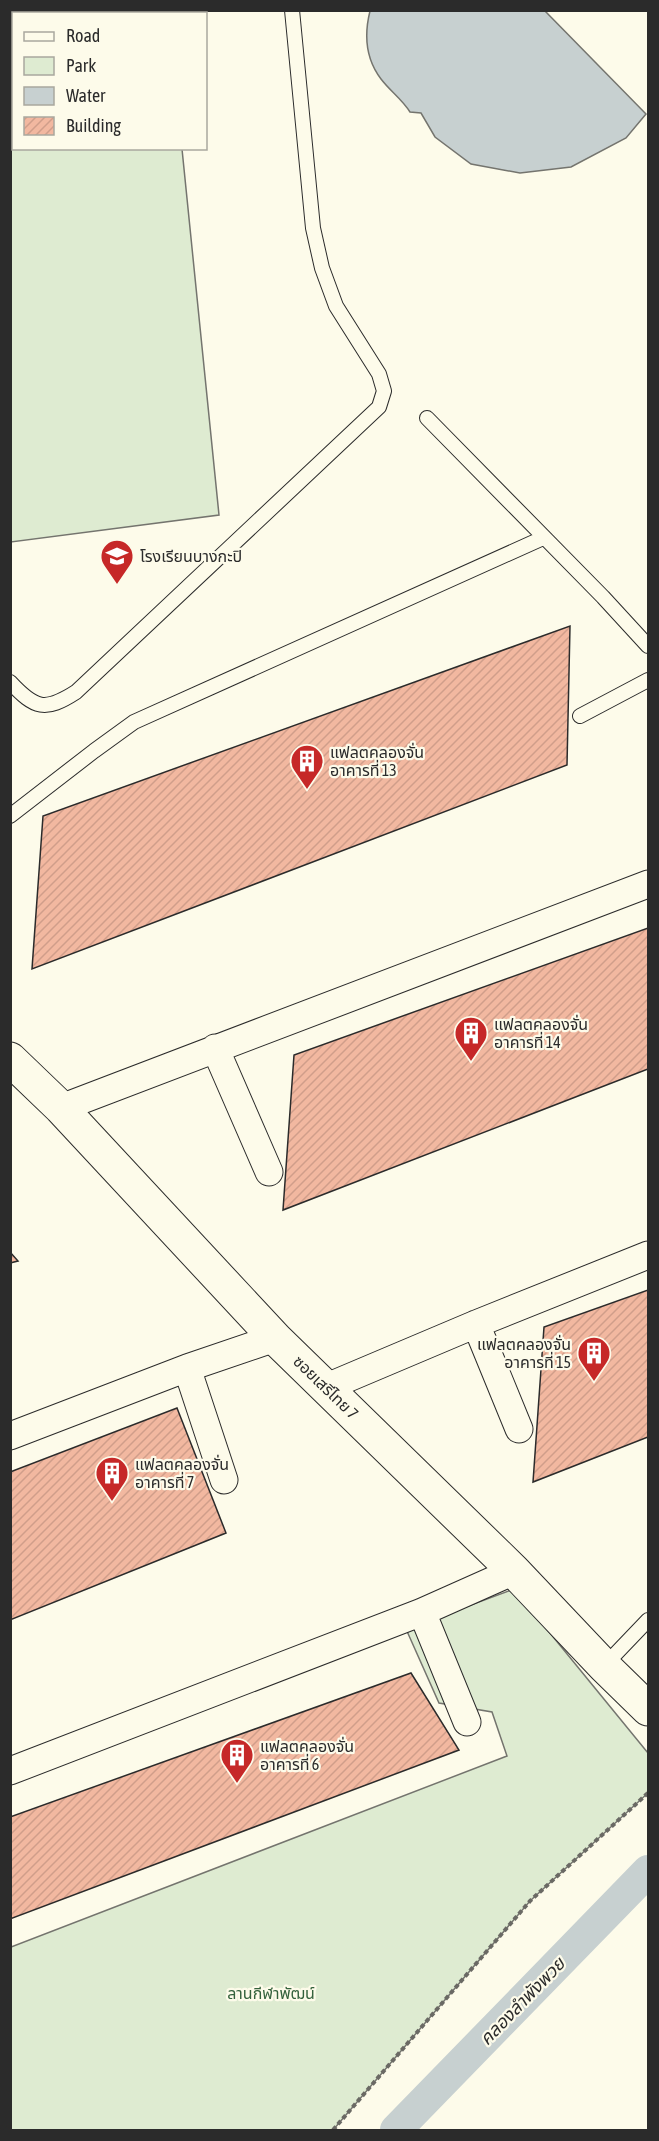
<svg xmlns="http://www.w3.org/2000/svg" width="659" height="2141" viewBox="0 0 659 2141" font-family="'Asap Condensed','Noto Sans Thai',sans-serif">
<defs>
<pattern id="building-hatch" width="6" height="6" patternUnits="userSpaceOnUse" patternTransform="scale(1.5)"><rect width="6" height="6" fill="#f2b8a0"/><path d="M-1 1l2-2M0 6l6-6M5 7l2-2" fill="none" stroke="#d09e8a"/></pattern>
</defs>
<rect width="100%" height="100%" fill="#fdfbea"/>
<path fill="#deebd1" stroke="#74746e" stroke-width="1.5" d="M 10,11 L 168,11 L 169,13 L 14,14 L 14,148 L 182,149 L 219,515 L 11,542 Z
M 514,1589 L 648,1753 L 648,1793 L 530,1901 L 333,2130 L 11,2130 L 11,1947 L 507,1756 L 492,1712 L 439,1703 L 406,1629 Z"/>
<path fill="#c7d0d0" stroke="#74746e" stroke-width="1.5" d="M 370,11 L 545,11 L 646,114 L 626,138 L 571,167 L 520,173 L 471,164 L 435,137 L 421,113 L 410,112 C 402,99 390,91 381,79 C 365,58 364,35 370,11 Z"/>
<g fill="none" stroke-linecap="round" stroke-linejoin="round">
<path stroke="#c7d0d0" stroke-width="32" d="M 396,2130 L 648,1871"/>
</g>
<path fill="url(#building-hatch)" stroke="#2b2b2b" stroke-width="1.5" d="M 570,626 L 567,765 L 32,969 L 43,816 Z
M 648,928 L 648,1069 L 283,1210 L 294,1055 Z
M 10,1252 L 18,1261 L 10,1263 Z
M 648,1290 L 648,1437 L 533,1482 L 544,1327 Z
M 177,1408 L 226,1533 L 10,1620 L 10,1472 Z
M 411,1673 L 459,1750 L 10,1919 L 10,1817 Z"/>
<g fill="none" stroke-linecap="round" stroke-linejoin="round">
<defs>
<path id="lane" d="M 427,418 L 603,597 L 648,646
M 10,682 C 35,709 45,712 76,692 L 379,407 L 384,391 L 379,374 L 336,306 L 322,268 L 313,228 L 292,10
M 580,716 L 648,680
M 10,816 L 94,751 L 134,722 L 543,538
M 604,1666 L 648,1620"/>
<path id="street" d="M 215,1048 L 269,1172
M 61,1108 L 648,884
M 476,1324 L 519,1429
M 187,1368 L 224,1480
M 327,1387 L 476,1324 L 648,1255
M 10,1436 L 187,1368 L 275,1338
M 422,1612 L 467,1722
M 10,1771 L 422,1612 L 514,1571"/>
<path id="secondary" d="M 10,1059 L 61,1108 L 275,1338 L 514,1571 L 604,1666 L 648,1709"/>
</defs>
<use href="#lane" stroke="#2b2b2b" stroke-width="16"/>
<use href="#street" stroke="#2b2b2b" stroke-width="29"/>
<use href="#secondary" stroke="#2b2b2b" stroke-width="35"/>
<path stroke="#6a6964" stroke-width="4" stroke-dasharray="4.5 3" stroke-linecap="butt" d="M 333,2130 L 530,1901 L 648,1793"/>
<use href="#lane" stroke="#fdfbea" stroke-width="14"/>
<use href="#street" stroke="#fdfbea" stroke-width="27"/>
<use href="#secondary" stroke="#fdfbea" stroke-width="33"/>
</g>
<defs>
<symbol id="school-pin" viewBox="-11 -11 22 30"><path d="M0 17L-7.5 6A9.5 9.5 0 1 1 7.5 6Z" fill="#c62828" stroke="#fdfbea"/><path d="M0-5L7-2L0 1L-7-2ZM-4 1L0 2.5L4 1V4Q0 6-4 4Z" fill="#fff"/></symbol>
<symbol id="building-pin" viewBox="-11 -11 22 30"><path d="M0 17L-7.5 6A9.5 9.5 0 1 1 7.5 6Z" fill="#c62828" stroke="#fdfbea"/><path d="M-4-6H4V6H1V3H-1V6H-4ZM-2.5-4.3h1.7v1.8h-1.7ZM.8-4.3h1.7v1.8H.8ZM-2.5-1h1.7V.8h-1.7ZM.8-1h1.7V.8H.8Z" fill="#fff"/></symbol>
</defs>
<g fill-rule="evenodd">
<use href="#school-pin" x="98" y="537" width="38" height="52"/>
<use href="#building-pin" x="288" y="742" width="38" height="52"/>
<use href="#building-pin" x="452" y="1014" width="38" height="52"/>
<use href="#building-pin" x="575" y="1334" width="38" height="52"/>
<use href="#building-pin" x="93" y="1454" width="38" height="52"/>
<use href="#building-pin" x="218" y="1736" width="38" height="52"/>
</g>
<g text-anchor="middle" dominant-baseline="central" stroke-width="4.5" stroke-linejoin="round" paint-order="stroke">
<g font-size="16" fill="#2b2b2b" stroke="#fdfbea" text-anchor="start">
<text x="140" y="556">โรงเรียนบางกะปิ</text>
<text x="330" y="752">แฟลตคลองจั่น<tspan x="330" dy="18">อาคารที่ 13</tspan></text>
<text x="494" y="1024">แฟลตคลองจั่น<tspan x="494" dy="18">อาคารที่ 14</tspan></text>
<text x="571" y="1344" text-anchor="end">แฟลตคลองจั่น<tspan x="571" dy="18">อาคารที่ 15</tspan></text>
<text x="135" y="1464">แฟลตคลองจั่น<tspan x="135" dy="18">อาคารที่ 7</tspan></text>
<text x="260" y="1746">แฟลตคลองจั่น<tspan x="260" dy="18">อาคารที่ 6</tspan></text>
</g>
<g font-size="16" fill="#2b2b2b" stroke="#fdfbea">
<text transform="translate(326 1387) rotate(44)">ซอยเสรีไทย 7</text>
</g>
<g font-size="16" fill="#34623c" stroke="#fdfbea">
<text x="271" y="1993">ลานกีฬาพัฒน์</text>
</g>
<g font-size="18" font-style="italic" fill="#2b2b2b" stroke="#fdfbea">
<text transform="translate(522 2001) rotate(-46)">คลองลำพังพวย</text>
</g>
</g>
<rect width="659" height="2141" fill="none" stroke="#2b2b2b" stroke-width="24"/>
<rect x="12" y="12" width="195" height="138" fill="#fdfbea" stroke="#a9a89e" stroke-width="1.5"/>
<rect x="24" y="32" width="30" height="9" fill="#fdfbea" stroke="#a9a89e" stroke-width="1.5"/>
<text x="66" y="42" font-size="18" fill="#2b2b2b">Road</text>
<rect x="24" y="57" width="30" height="18" fill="#deebd1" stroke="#a9a89e" stroke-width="1.5"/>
<text x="66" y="72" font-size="18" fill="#2b2b2b">Park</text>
<rect x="24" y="87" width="30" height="18" fill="#c7d0d0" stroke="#a9a89e" stroke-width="1.5"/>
<text x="66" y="102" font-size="18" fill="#2b2b2b">Water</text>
<rect x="24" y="117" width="30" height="18" fill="url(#building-hatch)" stroke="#a9a89e" stroke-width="1.5"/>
<text x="66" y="132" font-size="18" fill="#2b2b2b">Building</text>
</svg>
